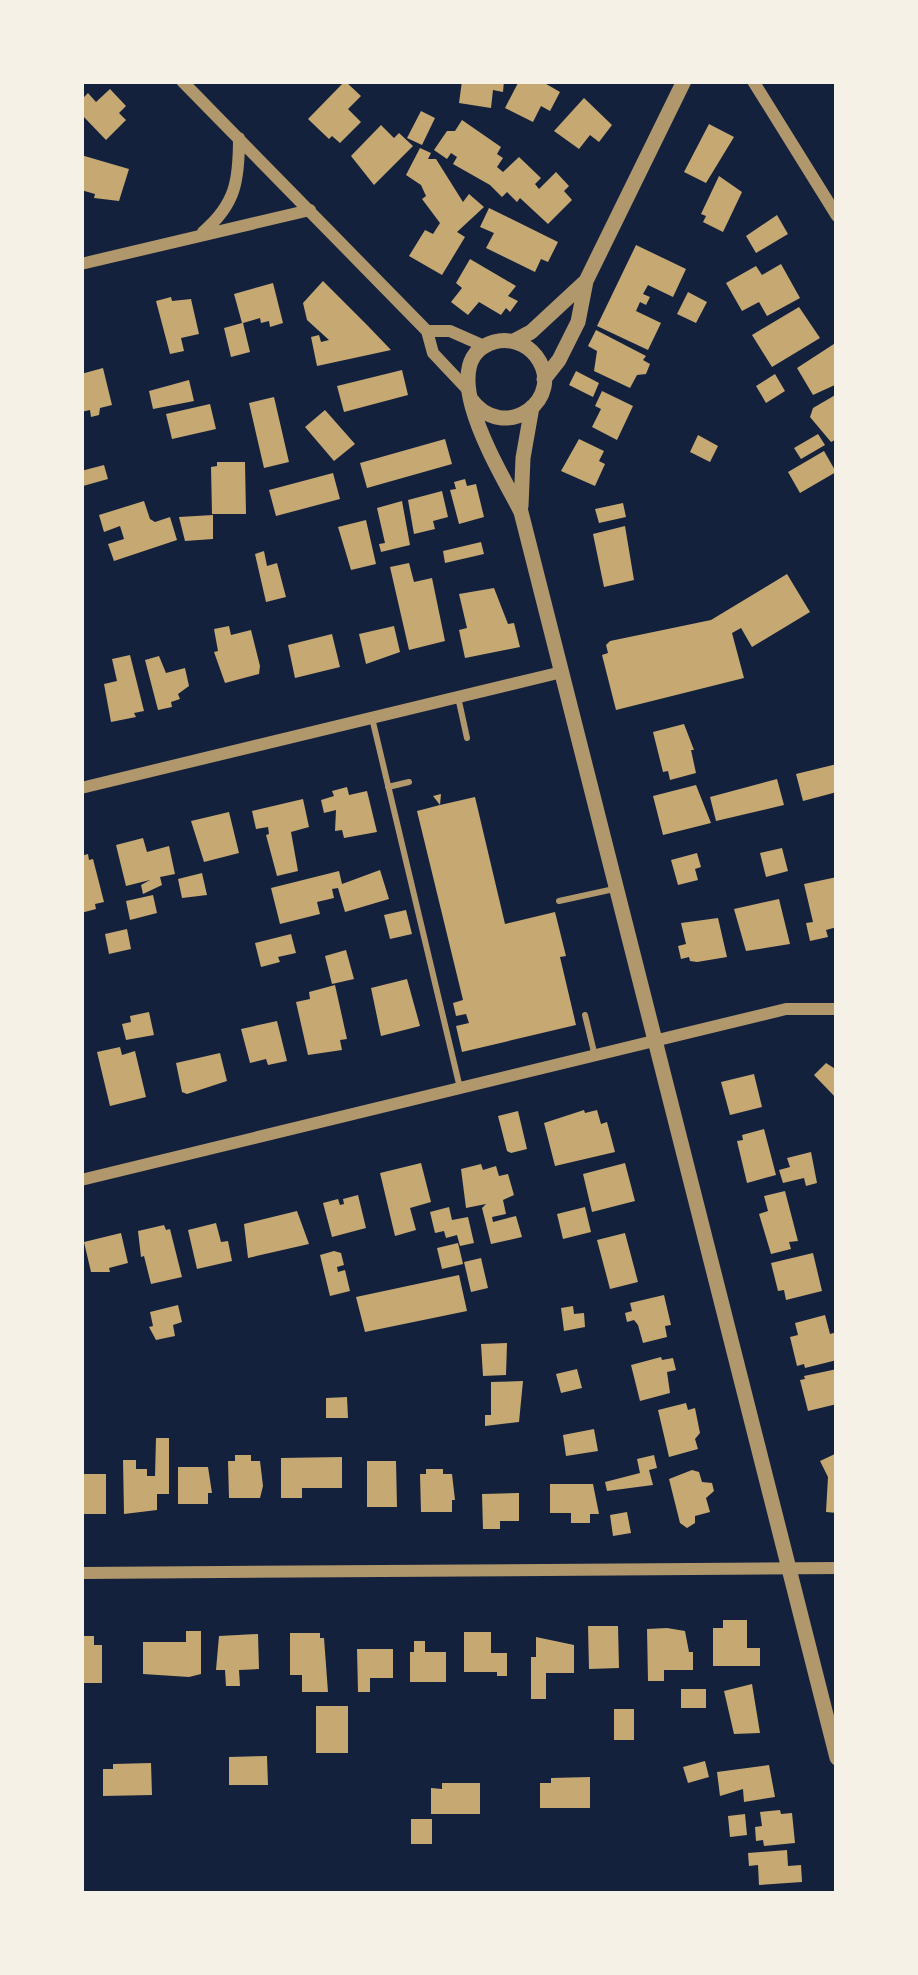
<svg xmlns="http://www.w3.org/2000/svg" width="918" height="1975" viewBox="0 0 918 1975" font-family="Arial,sans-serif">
<rect width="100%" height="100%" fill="#14213d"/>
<path fill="#c6a872" d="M 345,81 L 361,96 L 348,109 L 361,122 L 340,143 L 332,136 L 329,139 L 308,119 Z
M 462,81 L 504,81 L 503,92 L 493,90 L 491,108 L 459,103 Z
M 519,81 L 541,81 L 560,92 L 550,111 L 541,106 L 533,122 L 505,108 Z
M 110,89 L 126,106 L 119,113 L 126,120 L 106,140 L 81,114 L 81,100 L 88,93 L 96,102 Z
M 584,98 L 612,125 L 599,142 L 590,135 L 579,149 L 554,131 Z
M 421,111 L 435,118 L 422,145 L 407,138 Z
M 462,120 L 501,147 L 497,154 L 503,158 L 497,167 L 503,172 L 519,157 L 541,178 L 535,184 L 539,189 L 556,172 L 569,186 L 564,191 L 572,200 L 548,224 L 520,198 L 517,202 L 507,192 L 502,197 L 490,185 L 453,164 L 457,157 L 451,153 L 447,159 L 434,150 L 447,131 L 455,131 Z
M 709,124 L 734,137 L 706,183 L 684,172 Z
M 381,125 L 394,138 L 399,133 L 413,146 L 374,185 L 351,156 Z
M 420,148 L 431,153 L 428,159 L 436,159 L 463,202 L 469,194 L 484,207 L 457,232 L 465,237 L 442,275 L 409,256 L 425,230 L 433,234 L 440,223 L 422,199 L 426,196 L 421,185 L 406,175 Z
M 81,155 L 129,169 L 119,201 L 94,198 L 95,194 L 81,190 Z
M 719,176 L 742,192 L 723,232 L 703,222 L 706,216 L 701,214 Z
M 489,208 L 558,242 L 548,262 L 541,259 L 535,272 L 486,248 L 494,233 L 480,227 Z
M 777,215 L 788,234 L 756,253 L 746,236 Z
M 636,245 L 686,269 L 673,297 L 648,285 L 643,294 L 650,297 L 646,305 L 640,302 L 636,311 L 661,323 L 648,350 L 597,326 Z
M 470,259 L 516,286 L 508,296 L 518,301 L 510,312 L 506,308 L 501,315 L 479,302 L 468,315 L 451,302 L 462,288 L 456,283 Z
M 781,264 L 800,298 L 767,316 L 759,302 L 742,311 L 726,283 L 756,266 L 762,275 Z
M 323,281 L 368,326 L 391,350 L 317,366 L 311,337 L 319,335 L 321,342 L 329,340 L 307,320 L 303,303 Z
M 273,283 L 283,323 L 270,327 L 269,321 L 261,323 L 260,318 L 243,323 L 250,352 L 231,357 L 224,328 L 242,323 L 234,294 Z
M 688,292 L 707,302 L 696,323 L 677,314 Z
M 171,297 L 172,301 L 191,299 L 199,334 L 181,338 L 184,351 L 170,354 L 156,301 Z
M 799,307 L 820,338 L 772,367 L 752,335 Z
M 596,330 L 646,356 L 643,360 L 650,364 L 646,374 L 637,375 L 630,388 L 594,371 L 597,351 L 588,346 Z
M 837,342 L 837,384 L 813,395 L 797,368 Z
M 103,368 L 112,405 L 100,408 L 99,415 L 91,417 L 90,410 L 81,412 L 81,374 Z
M 402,370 L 408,395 L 344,412 L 337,386 Z
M 576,371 L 599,383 L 593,397 L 569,385 Z
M 775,374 L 785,391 L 766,403 L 756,386 Z
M 189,380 L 194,401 L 153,409 L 149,391 Z
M 602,391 L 633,406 L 617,440 L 592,427 L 601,409 L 595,406 Z
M 837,394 L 837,439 L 831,442 L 810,417 L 813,408 Z
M 274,397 L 289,462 L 264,468 L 249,403 Z
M 210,404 L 216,429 L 172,439 L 166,414 Z
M 325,410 L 355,444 L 334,461 L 305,427 Z
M 818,434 L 825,445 L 801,459 L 794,448 Z
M 698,435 L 718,446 L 710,462 L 690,452 Z
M 445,439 L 452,464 L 367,488 L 360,463 Z
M 579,439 L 604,451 L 599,461 L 605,464 L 595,486 L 561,471 Z
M 824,451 L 836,472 L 800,493 L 788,472 Z
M 217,462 L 245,462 L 246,514 L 212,514 L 211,467 L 217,466 Z
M 104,465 L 108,479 L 83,486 L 81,471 Z
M 333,473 L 340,499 L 276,516 L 269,490 Z
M 465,479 L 467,486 L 476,484 L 484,517 L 459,524 L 450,490 L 456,489 L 454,482 Z
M 442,491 L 448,517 L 433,521 L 435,529 L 414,534 L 408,500 Z
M 144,501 L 150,519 L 155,522 L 170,517 L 177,540 L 114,561 L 108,544 L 124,539 L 120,526 L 104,532 L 99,515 Z
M 402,501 L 410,545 L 381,552 L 379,544 L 385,543 L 377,508 Z
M 623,503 L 626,517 L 599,523 L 595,509 Z
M 213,515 L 213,539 L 185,541 L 179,517 Z
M 366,520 L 376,564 L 351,570 L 338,527 Z
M 625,526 L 634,580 L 604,587 L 593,534 Z
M 481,542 L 484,554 L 445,563 L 443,551 Z
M 264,551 L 267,566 L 277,563 L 286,597 L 266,602 L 255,554 Z
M 409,563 L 414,582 L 432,578 L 445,641 L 409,650 L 390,567 Z
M 787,574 L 810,612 L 752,647 L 741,628 L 732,633 L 744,678 L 616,710 L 602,655 L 608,653 L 606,645 L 610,641 L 711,620 Z
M 494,588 L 508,624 L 514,623 L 520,647 L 465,658 L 459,630 L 467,628 L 459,594 Z
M 229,626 L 231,635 L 251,630 L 260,666 L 259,674 L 225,683 L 214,652 L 218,651 L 214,629 Z
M 394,626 L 400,652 L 366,664 L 359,634 Z
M 332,634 L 340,667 L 295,678 L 288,645 Z
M 130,655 L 144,711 L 134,713 L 136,717 L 111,722 L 104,684 L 117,681 L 112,659 Z
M 159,656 L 166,673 L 185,668 L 189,686 L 178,694 L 180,699 L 171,702 L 172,707 L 158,710 L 145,660 Z
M 684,724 L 694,750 L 691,750 L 696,773 L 670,780 L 668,771 L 663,772 L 653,732 Z
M 837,764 L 837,792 L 803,801 L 796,774 Z
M 777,779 L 784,805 L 716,821 L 710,797 Z
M 696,785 L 711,823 L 663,835 L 653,796 Z
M 347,787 L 349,795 L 367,791 L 377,832 L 344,838 L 342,830 L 335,831 L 336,810 L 324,813 L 321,800 L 334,796 L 332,791 Z
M 441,794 L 440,805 L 475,797 L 505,924 L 555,912 L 566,956 L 560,957 L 576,1025 L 462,1052 L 456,1026 L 469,1023 L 466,1014 L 456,1016 L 453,1003 L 463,1000 L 417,811 L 440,805 L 433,796 Z
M 303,799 L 309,827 L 291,832 L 298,871 L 277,876 L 266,835 L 269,834 L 268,827 L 256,829 L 252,811 Z
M 229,812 L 239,853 L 204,862 L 191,821 Z
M 143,838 L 147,852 L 169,846 L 175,874 L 160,877 L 162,885 L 143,894 L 141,885 L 150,880 L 126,886 L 116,845 Z
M 782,848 L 788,871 L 766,877 L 760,853 Z
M 697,853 L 701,867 L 695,869 L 698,880 L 678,885 L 671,860 Z
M 88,854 L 89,860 L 93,859 L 104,902 L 95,904 L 96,909 L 81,913 L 81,856 Z
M 380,870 L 389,899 L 345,912 L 338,888 L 332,889 L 334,898 L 317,902 L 320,914 L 280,924 L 271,888 L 339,871 L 342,884 Z
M 202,873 L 207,895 L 182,898 L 178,879 Z
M 837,877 L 837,927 L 826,930 L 828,937 L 810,941 L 806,923 L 813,922 L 804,884 Z
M 153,895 L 157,913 L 130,920 L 126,901 Z
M 779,899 L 790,944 L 746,951 L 734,909 Z
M 406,910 L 412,934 L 390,939 L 384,915 Z
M 718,918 L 727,957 L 697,962 L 690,961 L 689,957 L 681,959 L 678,946 L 686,944 L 681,923 Z
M 127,929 L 131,949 L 109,954 L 105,934 Z
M 291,934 L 296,953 L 278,957 L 280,962 L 261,967 L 255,943 Z
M 346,950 L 354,979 L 332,984 L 325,956 Z
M 407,979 L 420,1026 L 381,1036 L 371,988 Z
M 335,985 L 347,1039 L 340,1040 L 342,1050 L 308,1055 L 296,1002 L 310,999 L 309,992 Z
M 149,1012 L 154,1035 L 126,1040 L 122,1024 L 131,1022 L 130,1016 Z
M 277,1021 L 287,1061 L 268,1065 L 266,1059 L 250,1063 L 241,1029 Z
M 120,1047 L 122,1055 L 135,1051 L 146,1097 L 110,1106 L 97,1052 Z
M 220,1053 L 227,1081 L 187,1094 L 182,1092 L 176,1063 Z
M 826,1063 L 837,1070 L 837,1099 L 814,1075 Z
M 754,1074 L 762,1107 L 730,1115 L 721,1082 Z
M 584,1110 L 585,1113 L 597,1110 L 601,1124 L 607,1122 L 615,1152 L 555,1166 L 544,1123 Z
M 518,1111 L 527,1149 L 511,1153 L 507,1151 L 498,1116 Z
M 764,1129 L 776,1175 L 747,1183 L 737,1141 L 743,1140 L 742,1135 Z
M 811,1152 L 817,1183 L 806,1186 L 804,1178 L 783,1183 L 779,1170 L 790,1167 L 787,1158 Z
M 421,1163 L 431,1202 L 410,1208 L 416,1230 L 395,1236 L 380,1173 Z
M 625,1163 L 635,1201 L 592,1212 L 583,1174 Z
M 481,1164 L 483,1170 L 496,1166 L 499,1176 L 508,1174 L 514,1195 L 503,1200 L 506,1214 L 492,1217 L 493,1222 L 516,1216 L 522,1237 L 491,1244 L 482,1208 L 486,1204 L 466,1208 L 461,1169 Z
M 785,1191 L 798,1241 L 789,1242 L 791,1249 L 771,1254 L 759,1214 L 768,1211 L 764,1196 Z
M 358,1195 L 366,1228 L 332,1237 L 323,1203 L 338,1199 L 340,1205 L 344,1204 L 343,1199 Z
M 449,1207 L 452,1220 L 468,1217 L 474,1243 L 460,1246 L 457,1235 L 446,1238 L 444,1231 L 435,1233 L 430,1212 Z
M 585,1207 L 591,1232 L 563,1239 L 557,1214 Z
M 297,1211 L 309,1244 L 248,1258 L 244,1224 Z
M 216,1223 L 221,1242 L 228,1241 L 232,1261 L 197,1269 L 188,1230 Z
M 164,1225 L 166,1230 L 170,1229 L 182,1277 L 151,1284 L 144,1256 L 141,1257 L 138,1231 Z
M 121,1233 L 128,1263 L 109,1268 L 110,1272 L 91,1272 L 84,1242 Z
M 625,1233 L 638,1282 L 610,1289 L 597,1240 Z
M 458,1243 L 463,1264 L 442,1269 L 437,1248 Z
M 334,1251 L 341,1253 L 344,1265 L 337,1267 L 338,1272 L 345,1270 L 350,1291 L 330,1296 L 320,1255 Z
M 813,1253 L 822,1291 L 786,1300 L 784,1290 L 778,1291 L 771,1263 Z
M 481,1258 L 488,1288 L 471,1292 L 464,1262 Z
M 459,1275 L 467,1311 L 365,1332 L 356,1297 Z
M 664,1295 L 671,1325 L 665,1326 L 667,1337 L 643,1343 L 638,1325 L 634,1320 L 627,1322 L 625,1313 L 632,1311 L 630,1303 Z
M 178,1305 L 182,1322 L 173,1325 L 175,1336 L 156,1340 L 149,1327 L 153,1326 L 150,1312 Z
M 573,1306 L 574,1314 L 584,1313 L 585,1327 L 564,1331 L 561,1308 Z
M 825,1315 L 830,1334 L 837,1332 L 837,1360 L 805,1368 L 804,1364 L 797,1366 L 790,1337 L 798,1335 L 795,1323 Z
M 507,1343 L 506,1375 L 483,1376 L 481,1344 Z
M 661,1357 L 662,1360 L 673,1358 L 676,1370 L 667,1372 L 670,1393 L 640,1401 L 631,1365 Z
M 577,1369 L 582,1388 L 561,1393 L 556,1374 Z
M 837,1369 L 837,1404 L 808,1411 L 800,1380 L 805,1379 L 804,1376 Z
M 523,1381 L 519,1422 L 485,1426 L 485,1415 L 491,1415 L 491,1382 Z
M 347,1397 L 348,1418 L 326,1418 L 326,1398 Z
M 686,1403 L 688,1410 L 695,1408 L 700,1433 L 695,1439 L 698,1449 L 669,1457 L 658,1410 Z
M 594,1429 L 598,1451 L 566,1456 L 563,1435 Z
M 156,1438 L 169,1438 L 169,1494 L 157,1494 L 157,1510 L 124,1514 L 123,1460 L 136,1460 L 136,1469 L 147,1469 L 147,1476 L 155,1476 Z
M 837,1453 L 837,1513 L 826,1512 L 828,1477 L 820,1461 Z
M 235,1455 L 251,1455 L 251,1461 L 260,1461 L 263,1486 L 260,1498 L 229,1498 L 228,1461 L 235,1461 Z
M 654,1455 L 657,1468 L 649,1470 L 653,1485 L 607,1491 L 605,1482 L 640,1473 L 637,1459 Z
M 342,1457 L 342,1488 L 302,1488 L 302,1498 L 281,1498 L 281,1458 Z
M 367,1461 L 396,1461 L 397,1507 L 367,1507 Z
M 178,1467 L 208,1467 L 212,1493 L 208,1493 L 208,1504 L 178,1504 Z
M 426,1469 L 443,1469 L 443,1474 L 452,1474 L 455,1500 L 452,1500 L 452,1512 L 421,1512 L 420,1474 L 426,1474 Z
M 692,1470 L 699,1472 L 702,1482 L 712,1483 L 714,1491 L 706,1498 L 710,1512 L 695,1516 L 695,1523 L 687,1528 L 680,1523 L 669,1479 Z
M 81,1474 L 106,1474 L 106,1514 L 81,1514 Z
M 550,1484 L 593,1484 L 599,1514 L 590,1514 L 590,1523 L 571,1523 L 571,1513 L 550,1513 Z
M 519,1493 L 519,1521 L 500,1521 L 500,1529 L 483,1529 L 482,1494 Z
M 627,1512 L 631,1533 L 613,1536 L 610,1515 Z
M 723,1620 L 747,1620 L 747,1648 L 760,1648 L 760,1666 L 713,1666 L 713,1628 L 723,1628 Z
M 588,1626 L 618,1626 L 619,1668 L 589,1669 Z
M 667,1628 L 685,1631 L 689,1652 L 693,1652 L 693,1670 L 664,1670 L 664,1681 L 648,1681 L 647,1629 Z
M 186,1631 L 201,1631 L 201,1674 L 189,1677 L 143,1674 L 143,1642 L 186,1642 Z
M 464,1632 L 491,1632 L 491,1653 L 507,1653 L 507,1676 L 497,1676 L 497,1672 L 464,1672 Z
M 290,1633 L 320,1633 L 320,1638 L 324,1638 L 328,1692 L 302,1692 L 302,1675 L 290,1675 Z
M 258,1634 L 259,1669 L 239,1670 L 240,1686 L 226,1686 L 225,1670 L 216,1670 L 219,1636 Z
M 81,1636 L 94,1636 L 94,1645 L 102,1645 L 102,1683 L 81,1683 Z
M 536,1637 L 574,1645 L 574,1673 L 546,1673 L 546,1699 L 531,1699 L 531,1657 L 536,1657 Z
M 414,1641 L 425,1641 L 425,1652 L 446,1652 L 446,1682 L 410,1682 L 410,1652 L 414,1652 Z
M 357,1649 L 393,1649 L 393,1678 L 370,1678 L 370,1692 L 358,1692 Z
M 752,1684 L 760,1733 L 734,1734 L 724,1691 Z
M 681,1689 L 706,1689 L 706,1708 L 681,1708 Z
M 316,1706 L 348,1706 L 348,1753 L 316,1753 Z
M 614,1709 L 634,1709 L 634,1740 L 614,1740 Z
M 267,1756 L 268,1785 L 229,1785 L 229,1757 Z
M 705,1761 L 709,1777 L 688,1783 L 683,1767 Z
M 151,1763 L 152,1795 L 103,1796 L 103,1769 L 113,1769 L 113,1764 Z
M 769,1765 L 775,1797 L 744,1802 L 743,1789 L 720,1796 L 717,1772 Z
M 590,1777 L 590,1808 L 540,1808 L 540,1783 L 551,1783 L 551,1778 Z
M 442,1783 L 480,1783 L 480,1814 L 431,1814 L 431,1788 L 442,1789 Z
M 780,1810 L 781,1814 L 792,1813 L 795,1843 L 764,1846 L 763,1840 L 756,1841 L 755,1827 L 762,1826 L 760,1812 Z
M 745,1814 L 747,1835 L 730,1837 L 728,1816 Z
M 411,1819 L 432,1819 L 432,1844 L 411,1844 Z
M 787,1850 L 788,1866 L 801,1865 L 802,1882 L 759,1885 L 758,1865 L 749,1866 L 748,1853 Z"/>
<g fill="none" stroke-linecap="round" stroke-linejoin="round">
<path stroke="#b1986c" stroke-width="6" d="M 458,697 L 467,738
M 372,718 L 460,1088
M 388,787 L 409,782
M 559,901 L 614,889
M 585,1015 L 594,1052"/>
<path stroke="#b1986c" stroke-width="12" d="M 182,81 L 427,331 L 433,353 L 466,388
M 753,81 L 837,216
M 203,232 C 236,204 239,180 239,138
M 81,264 L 310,210
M 427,331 L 450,331 L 484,346
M 81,788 L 562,672
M 81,1180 L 786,1009 L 837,1009
M 81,1573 L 837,1568"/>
<path stroke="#b1986c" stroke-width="15" d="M 514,341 L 531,332 L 586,281
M 544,379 L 559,360 L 578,322 L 586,281 L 684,81
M 470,398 C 504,446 568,398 536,356 C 526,343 509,338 494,342 C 429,361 504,477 521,512 L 837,1758
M 521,506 L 523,458 L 532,407"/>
</g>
<rect width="918" height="1975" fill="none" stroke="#f6f1e7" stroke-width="168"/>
</svg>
